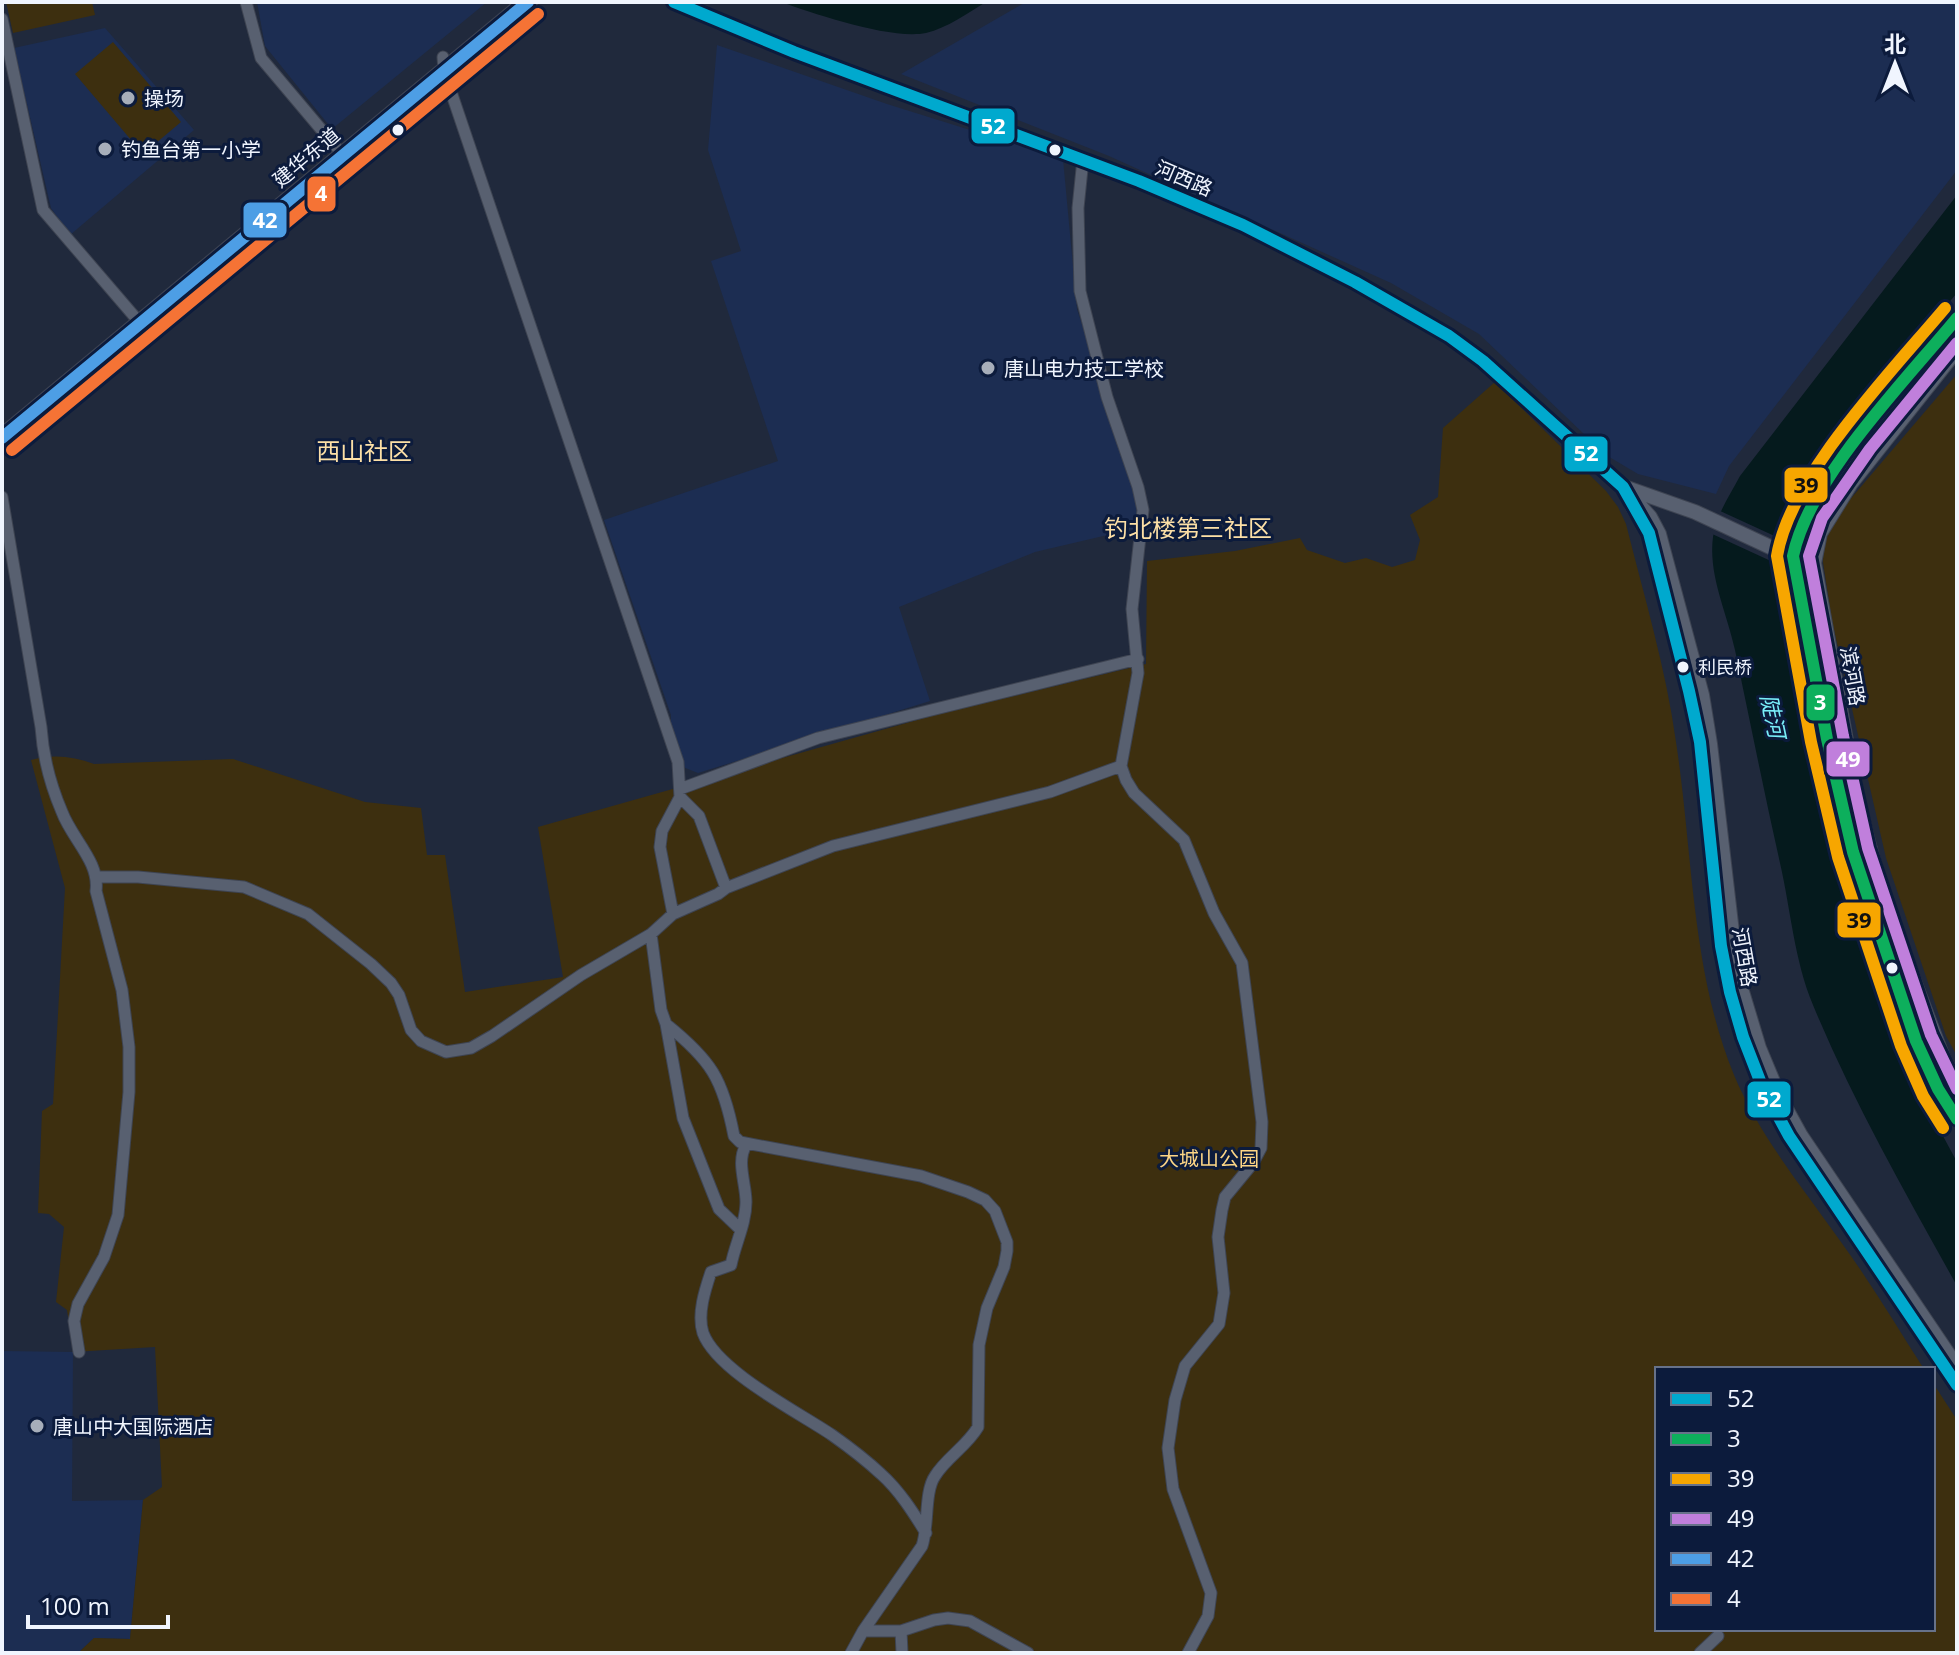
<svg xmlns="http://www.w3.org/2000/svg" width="1959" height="1655" viewBox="0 0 1959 1655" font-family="'Open Sans','Noto Sans SC',sans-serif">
<rect width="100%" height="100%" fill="#20293c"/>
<path fill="#1c2d52" d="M 257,2 L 487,2 L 332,129 L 265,46 Z
M 1026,2 L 1957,2 L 1957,170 L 1729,466 L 1716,494 L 1638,474 L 1606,455 L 1479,334 L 1391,283 L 1109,156 L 901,74 Z
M 105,28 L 194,130 L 70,235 L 51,208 L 14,48 Z
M 717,45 L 887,104 L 1063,159 L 1077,309 L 1146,526 L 1035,552 L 899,607 L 930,701 L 698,773 L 683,767 L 671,733 L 671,715 L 604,520 L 778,461 L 711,261 L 741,251 L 708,150 Z
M 2,1351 L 73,1352 L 72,1501 L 143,1500 L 130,1639 L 94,1638 L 78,1653 L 2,1653 Z"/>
<path fill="#3d2f0f" d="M 6,2 L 92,2 L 95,15 L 13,33 Z
M 113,42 L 181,122 L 143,154 L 75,74 Z
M 1957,374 L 1957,1056 L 1946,1036 L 1886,858 L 1832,621 L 1823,562 L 1824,542 L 1836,516 Z
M 1495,382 L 1606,491 L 1618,507 L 1626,524 C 1644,596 1666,669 1676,742 C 1693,853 1691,970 1734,1075 C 1760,1137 1803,1188 1841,1242 C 1871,1283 1897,1327 1924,1369 L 1657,1369 L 1657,1629 L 1933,1629 L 1933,1383 L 1957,1420 L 1957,1653 L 78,1653 L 94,1638 L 130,1639 L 143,1500 L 162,1487 L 155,1347 L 73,1352 L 67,1310 L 56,1302 L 64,1227 L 49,1214 L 38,1213 L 42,1111 L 53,1104 L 65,888 L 31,760 C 52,754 73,756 94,764 L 233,759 L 365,802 L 421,808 L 427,855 L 445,855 L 465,992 L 563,977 L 538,827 L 935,715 L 1146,664 L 1147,561 L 1235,551 L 1300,538 L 1307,550 L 1345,563 L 1366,558 L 1392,567 L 1415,560 L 1420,540 L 1410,515 L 1438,497 L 1443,428 Z"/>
<path fill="#051a1d" d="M 781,2 L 986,2 C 968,13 947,28 926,33 C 891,40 815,14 781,2 Z
M 1957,195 L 1957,293 C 1908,350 1858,408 1816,470 C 1803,488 1788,507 1781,528 C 1773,553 1775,575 1777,600 L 1837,869 L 1874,990 L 1896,1049 L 1957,1162 L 1957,1286 C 1906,1194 1853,1102 1813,1005 C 1794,959 1791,911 1780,863 C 1764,792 1750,721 1735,650 C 1727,613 1708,575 1713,537 C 1716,515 1730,495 1740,476 Z"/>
<path fill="#20293c" d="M 1718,510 L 1783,540 L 1773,562 L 1710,533 Z"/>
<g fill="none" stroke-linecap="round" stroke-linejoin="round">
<defs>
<path id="minor" d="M 246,2 L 261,58 L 336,147
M 2,19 L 43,210 L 134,316
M 443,57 L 444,71 L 678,762 L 680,797 L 662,831 L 660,847 L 673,914
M 1083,159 L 1078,208 L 1080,291 L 1107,397 L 1138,487 L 1143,510 L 1132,609 L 1138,673 L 1121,766
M 2,497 L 41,727 C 43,757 50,784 62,812 C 72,839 100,862 96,891 L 122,990 L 129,1047 L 129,1092 L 118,1215 L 104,1257 L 78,1304 L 74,1321 L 79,1352
M 680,789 L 818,738 L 1138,659
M 680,797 L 699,816 L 726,888
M 98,877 L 138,877 L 244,887 L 308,914 L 371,964 L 391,983 L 399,995 L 411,1030 L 421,1041 L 446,1052 L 471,1048 L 492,1036 L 581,975 L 651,934 L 673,914 L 718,894 L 726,888 L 833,846 L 1050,792 L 1121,766 L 1126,780 L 1134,793 L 1184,840 L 1214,913 L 1242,963 L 1262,1122 L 1261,1148 L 1253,1163 L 1225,1197 L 1222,1210 L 1218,1237 L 1224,1293 L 1219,1324 L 1185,1366 L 1175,1400 L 1168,1448 L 1173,1489 L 1211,1593 L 1208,1616 L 1188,1653
M 651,934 L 661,1010 L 666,1024 L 683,1118 L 719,1209 L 741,1230
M 666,1024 C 711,1060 723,1079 734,1136 L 740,1142 L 921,1176 L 968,1192 L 985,1200 L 995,1211 L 1007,1242 L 1007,1251 L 1004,1267 L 987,1308 L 979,1345 L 978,1427 C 967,1446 946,1458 935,1476 C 924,1492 929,1526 922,1546 L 863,1631
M 746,1145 C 736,1162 746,1183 746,1202 C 746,1224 735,1244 731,1265 L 711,1272 C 705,1290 697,1314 703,1333 C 717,1371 798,1412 832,1435 C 849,1447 866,1460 881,1474 C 899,1490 913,1512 926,1533
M 901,1631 L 902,1653
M 851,1653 L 863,1631 L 901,1631 L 934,1620 L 948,1618 L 970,1621 L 1028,1653
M 1700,1653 L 1718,1636"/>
<path id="tertiary" d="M 674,2 L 794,52 L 1139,181 L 1243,225 L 1355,282 L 1449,336 L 1483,361 L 1623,487 L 1650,517 L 1659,534 L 1702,695 L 1710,744 L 1737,975 L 1759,1048 L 1779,1096 L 1801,1136 L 1957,1367
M 1627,488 L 1695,512 L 1783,553 L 1813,563
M 1632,505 C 1637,514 1643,522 1648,531 C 1657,550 1659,575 1665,596 C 1677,645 1693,694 1700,744 C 1720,893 1711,1020 1800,1152
M 1890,1285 L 1957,1385"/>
<path id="secondary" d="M 1957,318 L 1857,439 L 1808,510 L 1797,537 L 1793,556 L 1827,739 L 1853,852 L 1916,1041 L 1938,1089 L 1957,1119
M 1957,348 L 1850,483 L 1819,533 L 1813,563 L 1855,796 L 1867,842 L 1884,905 L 1942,1058 L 1957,1088"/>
<path id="primary" d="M 2,438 L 528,2"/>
</defs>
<use href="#minor" stroke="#3e4452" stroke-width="13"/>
<use href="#tertiary" stroke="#3e4452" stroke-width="16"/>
<use href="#secondary" stroke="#3e4452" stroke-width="18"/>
<use href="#primary" stroke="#3e4452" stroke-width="20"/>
<use href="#minor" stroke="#586070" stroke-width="11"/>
<use href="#tertiary" stroke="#586070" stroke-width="14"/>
<use href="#secondary" stroke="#586070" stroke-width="16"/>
<use href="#primary" stroke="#5d5f6d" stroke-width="18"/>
<defs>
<path id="bus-1" d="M 674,2 L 794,52 L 1139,181 L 1243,225 L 1355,282 L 1449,336 L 1483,361 L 1623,487 L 1649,533 L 1689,691 L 1700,742 L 1721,946 L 1730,992 L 1743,1037 L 1762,1086 L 1789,1136 L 1957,1385"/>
<path id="bus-2" d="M 1957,318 C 1906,380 1809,478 1793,556 L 1827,739 L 1853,852 L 1916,1041 L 1938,1089 L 1957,1119"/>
<path id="bus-3" d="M 1943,1128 L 1923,1096 L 1901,1046 L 1838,857 L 1811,742 L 1777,556 C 1790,476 1892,371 1945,308"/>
<path id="bus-4" d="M 1957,343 L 1870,449 L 1822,518 L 1809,556 L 1843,736 L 1868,848 L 1931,1035 L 1957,1089"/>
<path id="bus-5" d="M 2,438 L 528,2"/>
<path id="bus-6" d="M 12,450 L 538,14"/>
</defs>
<use href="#bus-1" stroke="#0c1b3c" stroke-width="18"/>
<use href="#bus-2" stroke="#0c1b3c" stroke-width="18"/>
<use href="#bus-3" stroke="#0c1b3c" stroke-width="18"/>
<use href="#bus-4" stroke="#0c1b3c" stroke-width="18"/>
<use href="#bus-5" stroke="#0c1b3c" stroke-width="18"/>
<use href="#bus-6" stroke="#0c1b3c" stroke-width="18"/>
<use href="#bus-1" stroke="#00a9ce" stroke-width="12"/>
<use href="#bus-2" stroke="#0daf5c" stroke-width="12"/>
<use href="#bus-3" stroke="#f7a600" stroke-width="12"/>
<use href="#bus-4" stroke="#c07fdc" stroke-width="12"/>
<use href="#bus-5" stroke="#4d9ee5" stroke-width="12"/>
<use href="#bus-6" stroke="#f57335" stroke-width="12"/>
</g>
<g fill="#a7aeba" stroke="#0c1b3c" stroke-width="3">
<circle cx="128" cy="98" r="8"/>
<circle cx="105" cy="149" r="8"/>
<circle cx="988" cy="368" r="8"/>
<circle cx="37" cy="1426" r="8"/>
</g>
<g fill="#f0f5fe" stroke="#0c1b3c" stroke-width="3">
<circle cx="398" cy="130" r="7"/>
<circle cx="1055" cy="150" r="7"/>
<circle cx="1683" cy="667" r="7"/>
<circle cx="1892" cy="968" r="7"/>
</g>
<g text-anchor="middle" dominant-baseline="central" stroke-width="6" stroke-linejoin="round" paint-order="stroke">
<g font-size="18" fill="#f0f5fe" stroke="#0c1b3c" text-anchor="start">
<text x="1698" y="667">利民桥</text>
</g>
<g font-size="20" fill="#f0f5fe" stroke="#0c1b3c" text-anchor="start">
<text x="144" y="98">操场</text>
<text x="121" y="149">钓鱼台第一小学</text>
<text x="1004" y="368">唐山电力技工学校</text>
<text x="53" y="1426">唐山中大国际酒店</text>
</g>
<g font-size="20" fill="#f0f5fe" stroke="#0c1b3c">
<text transform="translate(306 157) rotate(-40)">建华东道</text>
<text transform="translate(1184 178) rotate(23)">河西路</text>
<text transform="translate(1853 676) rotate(80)">滨河路</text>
<text transform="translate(1745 957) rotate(80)">河西路</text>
</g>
<g font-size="20" fill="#fcd585" stroke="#0c1b3c">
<text x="1209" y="1158">大城山公园</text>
</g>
<g font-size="22" font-style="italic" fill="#79effa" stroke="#0c1b3c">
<text transform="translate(1774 716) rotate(78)">陡河</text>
</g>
<g font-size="24" fill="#fcdfa6" stroke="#0c1b3c">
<text x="364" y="450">西山社区</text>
<text x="1188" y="527">钓北楼第三社区</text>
</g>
</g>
<g stroke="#0c1b3c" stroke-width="3">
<rect x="970" y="107" width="46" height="38" rx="8" fill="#00a9ce"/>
<rect x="306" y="175" width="31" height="38" rx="8" fill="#f57335"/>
<rect x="242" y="201" width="46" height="38" rx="8" fill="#4d9ee5"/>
<rect x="1563" y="435" width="46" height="38" rx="8" fill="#00a9ce"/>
<rect x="1783" y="466" width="46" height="38" rx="8" fill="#f7a600"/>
<rect x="1805" y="683" width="31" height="39" rx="8" fill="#0daf5c"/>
<rect x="1825" y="740" width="46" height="38" rx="8" fill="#c07fdc"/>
<rect x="1836" y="901" width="46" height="38" rx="8" fill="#f7a600"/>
<rect x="1746" y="1080" width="46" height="39" rx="8" fill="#00a9ce"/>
</g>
<g font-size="22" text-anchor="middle" font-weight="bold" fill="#fff">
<text x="993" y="134">52</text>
<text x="321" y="201">4</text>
<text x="265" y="228">42</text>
<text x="1586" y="461">52</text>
<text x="1820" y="710">3</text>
<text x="1848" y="767">49</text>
<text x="1769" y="1107">52</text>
</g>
<g font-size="22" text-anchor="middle" font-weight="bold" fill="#111">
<text x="1806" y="493">39</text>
<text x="1859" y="928">39</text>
</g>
<rect width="1959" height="1655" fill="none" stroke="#f0f5fe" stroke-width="8"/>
<rect x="1655" y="1367" width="280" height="264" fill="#0c1b3c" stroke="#67728a" stroke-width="2"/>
<rect x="1671" y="1393" width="40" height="12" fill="#00a9ce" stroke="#67728a" stroke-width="2"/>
<text x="1727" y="1407" font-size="24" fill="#f0f5fe">52</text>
<rect x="1671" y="1433" width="40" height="12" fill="#0daf5c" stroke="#67728a" stroke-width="2"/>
<text x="1727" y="1447" font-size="24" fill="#f0f5fe">3</text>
<rect x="1671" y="1473" width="40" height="12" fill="#f7a600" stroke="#67728a" stroke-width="2"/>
<text x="1727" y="1487" font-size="24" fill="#f0f5fe">39</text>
<rect x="1671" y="1513" width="40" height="12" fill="#c07fdc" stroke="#67728a" stroke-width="2"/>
<text x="1727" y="1527" font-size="24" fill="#f0f5fe">49</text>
<rect x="1671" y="1553" width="40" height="12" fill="#4d9ee5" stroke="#67728a" stroke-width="2"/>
<text x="1727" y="1567" font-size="24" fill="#f0f5fe">42</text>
<rect x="1671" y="1593" width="40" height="12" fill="#f57335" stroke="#67728a" stroke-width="2"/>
<text x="1727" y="1607" font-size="24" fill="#f0f5fe">4</text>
<g transform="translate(1895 64)" stroke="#0c1b3c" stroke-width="6" paint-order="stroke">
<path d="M0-6L14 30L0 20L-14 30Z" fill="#f0f5fe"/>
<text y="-12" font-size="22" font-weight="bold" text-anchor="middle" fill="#f0f5fe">北</text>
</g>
<path d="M28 1615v12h140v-12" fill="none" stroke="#f0f5fe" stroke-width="4"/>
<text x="40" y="1615" font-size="24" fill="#f0f5fe" stroke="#0c1b3c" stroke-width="6" paint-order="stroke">100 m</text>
</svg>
